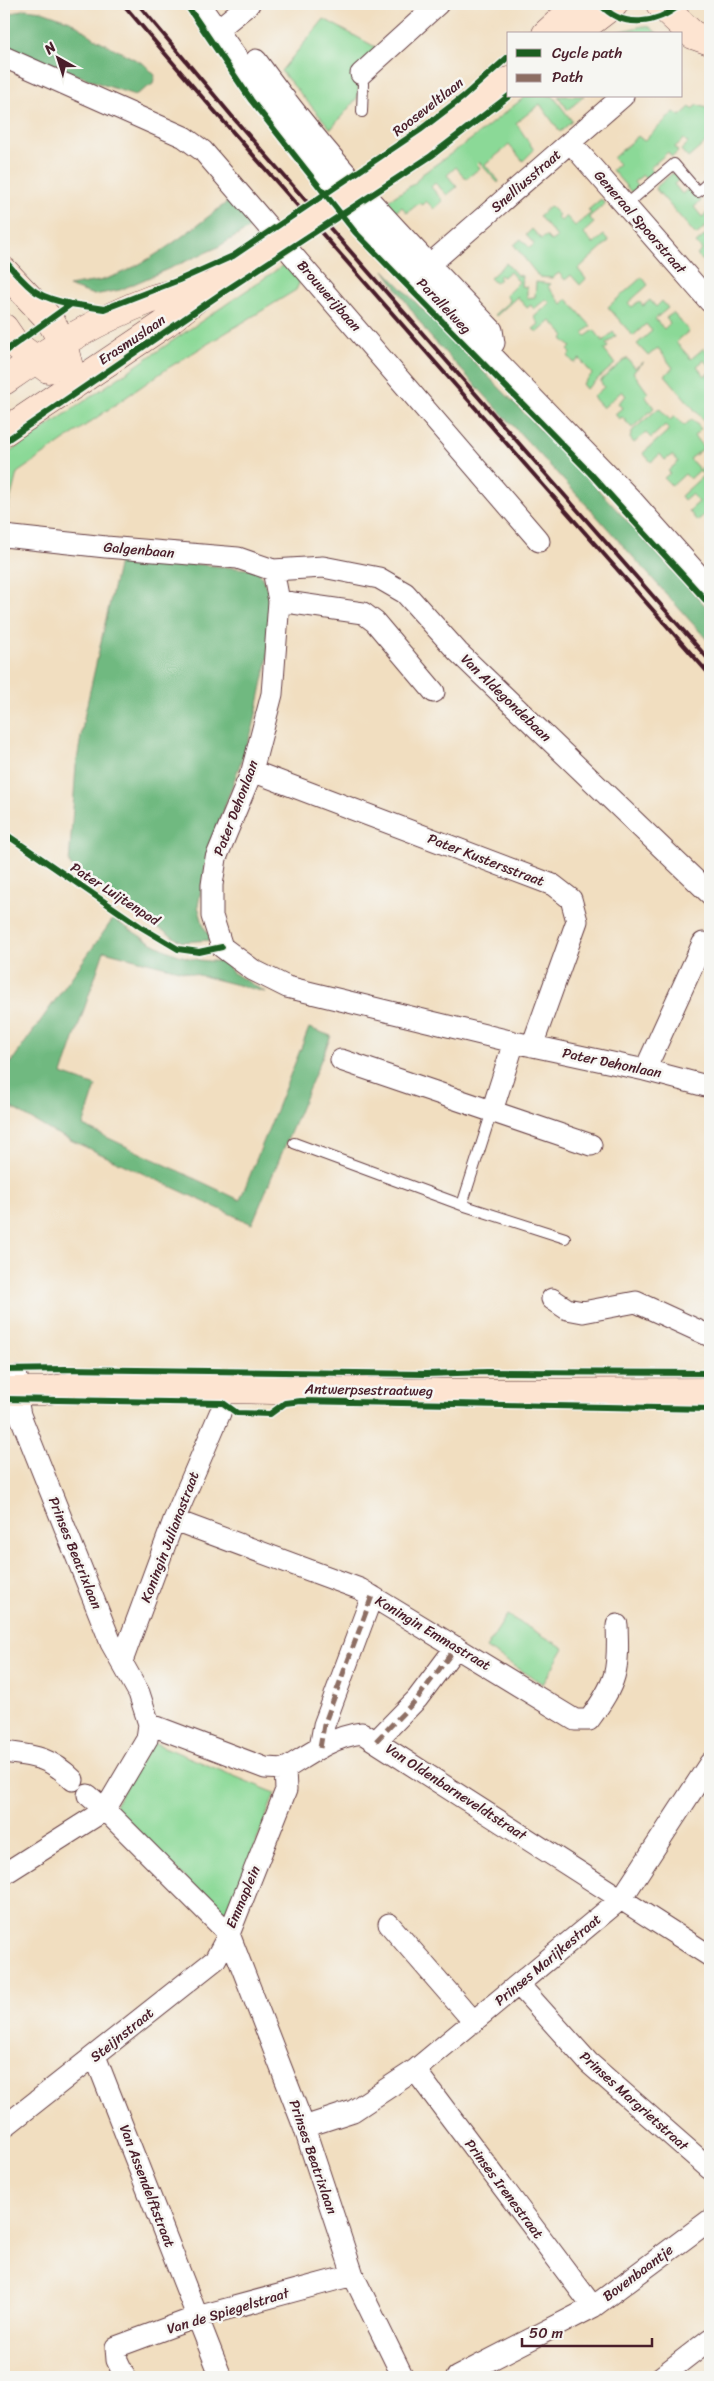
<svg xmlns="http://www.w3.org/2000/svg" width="714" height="2381" viewBox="0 0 714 2381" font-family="Sriracha,sans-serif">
<rect width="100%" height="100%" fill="#f6f6f2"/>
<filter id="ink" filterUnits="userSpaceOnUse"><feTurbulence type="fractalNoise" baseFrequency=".02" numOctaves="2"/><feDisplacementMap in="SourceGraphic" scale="10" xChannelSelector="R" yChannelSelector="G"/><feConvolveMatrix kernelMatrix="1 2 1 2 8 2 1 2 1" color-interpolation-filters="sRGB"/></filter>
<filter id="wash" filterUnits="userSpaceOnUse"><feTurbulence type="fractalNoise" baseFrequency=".0096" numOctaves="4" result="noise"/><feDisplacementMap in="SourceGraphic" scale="20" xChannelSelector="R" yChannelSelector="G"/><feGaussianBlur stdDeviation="1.12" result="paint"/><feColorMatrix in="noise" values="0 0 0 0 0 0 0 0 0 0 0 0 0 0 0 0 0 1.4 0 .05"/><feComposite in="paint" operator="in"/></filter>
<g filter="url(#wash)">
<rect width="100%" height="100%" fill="#f1dec0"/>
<path fill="#8bd997" stroke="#6a7c61" d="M 324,19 L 379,49 L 351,74 L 359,84 L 357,98 L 331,129 L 281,71 Z
M 643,26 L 650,27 L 658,34 L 609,34 Z
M 526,96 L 553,96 L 572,121 L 560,132 L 540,104 L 516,123 L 534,150 L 523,161 L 509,145 L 485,165 L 499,181 L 498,183 L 479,162 L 477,164 L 480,168 L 466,179 L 456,167 L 447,175 L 457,187 L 447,195 L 435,183 L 431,187 L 443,201 L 434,209 L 426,201 L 422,205 L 419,203 L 407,213 L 402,207 L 395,212 L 386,202 L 415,183 L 421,175 L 473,138 Z
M 558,96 L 584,96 L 568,110 Z
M 697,105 L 710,109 L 710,139 L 688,158 L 681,150 L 688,143 L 684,139 L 675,147 L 678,152 L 672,157 L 668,152 L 650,168 L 654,174 L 647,179 L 643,175 L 634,182 L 638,187 L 632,193 L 612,170 L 619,164 L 613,158 L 638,136 L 644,141 L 674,112 L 680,116 L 690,107 L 692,109 Z
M 675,171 L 681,178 L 674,184 L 682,194 L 689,188 L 701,201 L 694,207 L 702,217 L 710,211 L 710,223 L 696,235 L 655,188 Z
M 601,199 L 605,204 L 589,217 L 594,223 L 583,233 L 593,244 L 604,235 L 609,241 L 578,269 L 586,279 L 580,285 L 571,275 L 565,280 L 559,273 L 552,278 L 539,277 L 514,245 L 521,239 L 530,248 L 534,244 L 526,235 L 532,229 L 541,239 L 546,236 L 551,241 L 557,237 L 539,216 L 550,206 L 559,215 L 557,217 L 561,221 L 566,216 L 575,226 L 591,213 L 588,210 Z
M 710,231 L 710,260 L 706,264 L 697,255 L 702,250 L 696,243 Z
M 291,260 L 301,279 L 296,290 L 168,368 L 17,473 L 4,524 L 4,456 Z
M 506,263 L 517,275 L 522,276 L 521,286 L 527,287 L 527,298 L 535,297 L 536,282 L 551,284 L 548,287 L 562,304 L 567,299 L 591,326 L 583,333 L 586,336 L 594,330 L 603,341 L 613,332 L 616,336 L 606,344 L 608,347 L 604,350 L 615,364 L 586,389 L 582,384 L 592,374 L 580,359 L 574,363 L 568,356 L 571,353 L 568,350 L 571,347 L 562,339 L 565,336 L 551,321 L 537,333 L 533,329 L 539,324 L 534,317 L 550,303 L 546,299 L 534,309 L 531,305 L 527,308 L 517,297 L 496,316 L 495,314 L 510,301 L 506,295 L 519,282 L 510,272 L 502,277 L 500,275 L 498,277 L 500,279 L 495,283 L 490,278 Z
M 642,277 L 648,285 L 628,303 L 632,307 L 639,301 L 643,306 L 650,300 L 656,307 L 662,301 L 668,308 L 655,319 L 664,329 L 670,323 L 666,318 L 673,313 L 689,331 L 676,342 L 691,359 L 704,348 L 710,356 L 710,363 L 708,365 L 704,360 L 697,366 L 705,376 L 710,372 L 710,428 L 665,375 L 673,368 L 658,348 L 648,356 L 637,344 L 652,331 L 646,324 L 633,336 L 608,307 Z
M 627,358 L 635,368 L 644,362 L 633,372 L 648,393 L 645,396 L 654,408 L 632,428 L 622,417 L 619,419 L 615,414 L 622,408 L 618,403 L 626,396 L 622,391 L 603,408 L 593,397 L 604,387 L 600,381 Z
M 659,408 L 670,420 L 675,416 L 684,426 L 692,419 L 701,429 L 694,436 L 704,448 L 690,459 L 700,470 L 710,461 L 710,510 L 697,521 L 689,511 L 699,502 L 691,494 L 684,500 L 681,496 L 704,475 L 699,471 L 690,479 L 685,474 L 672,486 L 664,478 L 670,473 L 668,471 L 678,462 L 672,455 L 665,460 L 660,454 L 651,462 L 643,453 L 669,430 L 665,425 L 651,438 L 646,433 L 634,443 L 630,438 L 633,430 Z
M 507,1615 L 564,1648 L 543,1684 L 486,1648 Z
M 152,1742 L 275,1793 L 229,1914 L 220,1912 L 114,1807 Z"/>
<path fill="#70b980" stroke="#5d6c56" d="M 25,9 L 42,11 L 70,21 L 96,39 L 144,64 L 155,75 L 153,84 L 135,95 L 104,85 L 4,47 L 4,16 Z
M 233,198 L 260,222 L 216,248 L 120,290 L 94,295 L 68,286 C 78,284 89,283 99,281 C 149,267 192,228 233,198 Z
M 384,270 L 581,471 L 710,611 L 710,643 L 592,511 L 428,334 Z
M 120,557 L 258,570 L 269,592 L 268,657 L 253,728 L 208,853 L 198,906 L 204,927 L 212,940 L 182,942 L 127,909 L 69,864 L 76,766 L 85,713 Z
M 113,919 C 150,942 179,964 225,961 L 232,972 L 265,992 L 104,951 L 62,1074 L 96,1086 L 83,1126 L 240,1200 L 309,1028 L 331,1036 L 252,1224 L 51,1131 L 4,1103 L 4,1067 L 7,1068 Z"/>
</g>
<g filter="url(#ink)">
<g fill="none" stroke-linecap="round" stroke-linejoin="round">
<defs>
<path id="lane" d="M 361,74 L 363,84 L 362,112
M 626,205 L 674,164 L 698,192 L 710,181
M 294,1143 L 462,1205 L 565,1238
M 462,1205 L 492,1111"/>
<path id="street" d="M 199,4 L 273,109 L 379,239 L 630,498 L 710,588
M 217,30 L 249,4
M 4,57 L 184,137 L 203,151 L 539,541
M 256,60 C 326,158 409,244 492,330 L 494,343 L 488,352
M 361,74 L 438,4
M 570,142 L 710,302
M 429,265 L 623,96
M 4,536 L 106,547 L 238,558 L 273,570 L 323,567 L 379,578 L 405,593 L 458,652 L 710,894
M 273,570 L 279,601 L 272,694 L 252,771 L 216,858 L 212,885 L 212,916 L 222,947 L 253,970 L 287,987 L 514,1042 L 645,1070 L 710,1087
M 279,601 L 363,613 L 375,622 L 434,692
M 252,771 L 553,885 L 571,899 L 577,921 L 532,1046
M 341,1060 L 591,1145
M 645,1070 L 703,943
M 492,1111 L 514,1042
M 552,1299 L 567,1309 L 583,1312 L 636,1302 L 710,1336
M 17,1377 L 17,1399 L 20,1415 L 111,1643 L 139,1693 L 149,1724 L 147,1739 L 105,1810 L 229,1934 L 304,2127 L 353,2275 L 403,2377
M 174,1520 L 360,1589 L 575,1720 L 589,1720 C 617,1682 619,1671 617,1625
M 122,1661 L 174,1520 L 220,1413
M 376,1741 L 417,1699 L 456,1647
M 320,1748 L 324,1725 L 372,1596
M 4,1752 C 35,1756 50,1757 73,1780
M 285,1769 C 309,1754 334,1736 362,1733 L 710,1956
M 4,1874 L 105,1810 L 88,1795
M 389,1924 L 474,2022
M 519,1985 L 589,2063 L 710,2169
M 95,2056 L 221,2377
M 415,2070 L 593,2307
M 4,2127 L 215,1960 L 229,1934 L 286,1790 L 285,1769 L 265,1768 L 149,1724
M 304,2127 L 353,2111 L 415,2070 L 622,1898 L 710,1763
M 125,2377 L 117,2360 L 116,2347 L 197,2317 L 353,2275
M 457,2377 L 593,2307 L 710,2220
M 661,2377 L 710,2339"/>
<path id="secondary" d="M 660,4 L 693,35 L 710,41
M 546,34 L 579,4
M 575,34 L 614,4
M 367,183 L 454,122 L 508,81
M 4,271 L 50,320 L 62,341 L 74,385
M 4,328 L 15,344 L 48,369
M 4,381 C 50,349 98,319 152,299 C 169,293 190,291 208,287
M 4,432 L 166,323 L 212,286 L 267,248
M 4,1391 L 44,1391 L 76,1386 L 425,1393 L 710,1392"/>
</defs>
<use href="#lane" stroke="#633c41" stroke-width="12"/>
<use href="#street" stroke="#633c41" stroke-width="23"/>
<use href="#secondary" stroke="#633c41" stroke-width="29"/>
<use href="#lane" stroke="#fff" stroke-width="10"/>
<use href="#street" stroke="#fff" stroke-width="21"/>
<use href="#secondary" stroke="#fde4d1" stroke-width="28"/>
<path stroke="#4a1f2b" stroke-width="4" d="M 123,4 L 196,90 L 710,675
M 138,4 L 236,121 L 710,661"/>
<defs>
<path id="secondary-bridge" d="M 267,248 L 367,183"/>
</defs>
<use href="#secondary-bridge" stroke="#633c41" stroke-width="29" stroke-linecap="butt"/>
<use href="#secondary-bridge" stroke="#fde4d1" stroke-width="28"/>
<path stroke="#8d6e63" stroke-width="5" stroke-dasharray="10 5" stroke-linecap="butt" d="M 376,1741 L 417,1699 L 456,1647
M 320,1748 L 324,1725 L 372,1596"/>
<defs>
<path id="cycleway" d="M 186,4 L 251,100 L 355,232 L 590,473 L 710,605
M 600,4 C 623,30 657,24 681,4
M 4,260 C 30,288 32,296 71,304
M 4,352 L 71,304 L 104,309 L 179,280 L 233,256 L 420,130 L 463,97 L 508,57
M 4,442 L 222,293 L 431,156 L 509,96
M 4,833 L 141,927 L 178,949 L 199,952 L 222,947
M 4,1370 L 65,1369 L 426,1374 L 487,1372 L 710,1373
M 4,1399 L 223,1403 L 237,1413 L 270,1414 L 285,1403 L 301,1401 L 710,1409"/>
</defs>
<use href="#cycleway" stroke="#f6f6f2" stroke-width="9"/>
<use href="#cycleway" stroke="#1b5e20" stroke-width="6"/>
</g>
</g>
<g text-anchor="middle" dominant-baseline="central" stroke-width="5" stroke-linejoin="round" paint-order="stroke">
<g font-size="14" fill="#4a1f2b" stroke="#f6f6f2">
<text transform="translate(428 107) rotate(-38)">Rooseveltlaan</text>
<text transform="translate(526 181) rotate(-41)">Snelliusstraat</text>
<text transform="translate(640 222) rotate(49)">Generaal Spoorstraat</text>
<text transform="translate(329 296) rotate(49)">Brouwerijbaan</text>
<text transform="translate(444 306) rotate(46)">Parallelweg</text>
<text transform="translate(132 340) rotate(-34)">Erasmuslaan</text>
<text transform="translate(139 550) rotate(5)">Galgenbaan</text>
<text transform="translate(506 698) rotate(44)">Van Aldegondebaan</text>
<text transform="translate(236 808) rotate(-69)">Pater Dehonlaan</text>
<text transform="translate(486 860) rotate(21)">Pater Kustersstraat</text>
<text transform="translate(115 894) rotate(33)">Pater Luijtenpad</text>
<text transform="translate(612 1063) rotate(12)">Pater Dehonlaan</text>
<text transform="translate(369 1390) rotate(1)">Antwerpsestraatweg</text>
<text transform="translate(170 1537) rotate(-69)">Koningin Julianastraat</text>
<text transform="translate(75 1553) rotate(68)">Prinses Beatrixlaan</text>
<text transform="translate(433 1633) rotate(31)">Koningin Emmastraat</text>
<text transform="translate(456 1792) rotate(33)">Van Oldenbarneveldtstraat</text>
<text transform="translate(243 1897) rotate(-67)">Emmaplein</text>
<text transform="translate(548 1960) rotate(-40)">Prinses Marijkestraat</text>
<text transform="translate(122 2035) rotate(-39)">Steijnstraat</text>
<text transform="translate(634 2101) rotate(42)">Prinses Margrietstraat</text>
<text transform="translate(313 2157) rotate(71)">Prinses Beatrixlaan</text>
<text transform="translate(147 2186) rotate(69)">Van Assendelftstraat</text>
<text transform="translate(504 2189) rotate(53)">Prinses Irenestraat</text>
<text transform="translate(638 2273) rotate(-37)">Bovenbaantje</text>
<text transform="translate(228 2311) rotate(-17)">Van de Spiegelstraat</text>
</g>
</g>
<rect width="714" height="2381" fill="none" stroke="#f6f6f2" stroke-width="20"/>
<rect x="507" y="32" width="175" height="65" fill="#f6f6f2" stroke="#b1a0a2"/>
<rect x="516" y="49" width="25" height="8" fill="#1b5e20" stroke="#b1a0a2"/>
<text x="552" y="58" font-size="15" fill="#4a1f2b">Cycle path</text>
<rect x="516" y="74" width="25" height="8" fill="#8d6e63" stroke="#b1a0a2"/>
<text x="552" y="82" font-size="15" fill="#4a1f2b">Path</text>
<g transform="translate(58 58) rotate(321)" stroke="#f6f6f2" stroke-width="4" paint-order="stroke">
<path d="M0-4L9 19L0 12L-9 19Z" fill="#4a1f2b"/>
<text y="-8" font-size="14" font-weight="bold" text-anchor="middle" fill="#4a1f2b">N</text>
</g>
<path d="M522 2338v8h130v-8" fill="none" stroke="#4a1f2b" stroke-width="2.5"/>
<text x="529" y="2338" font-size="15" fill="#4a1f2b" stroke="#f6f6f2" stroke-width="4" paint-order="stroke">50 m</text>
</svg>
